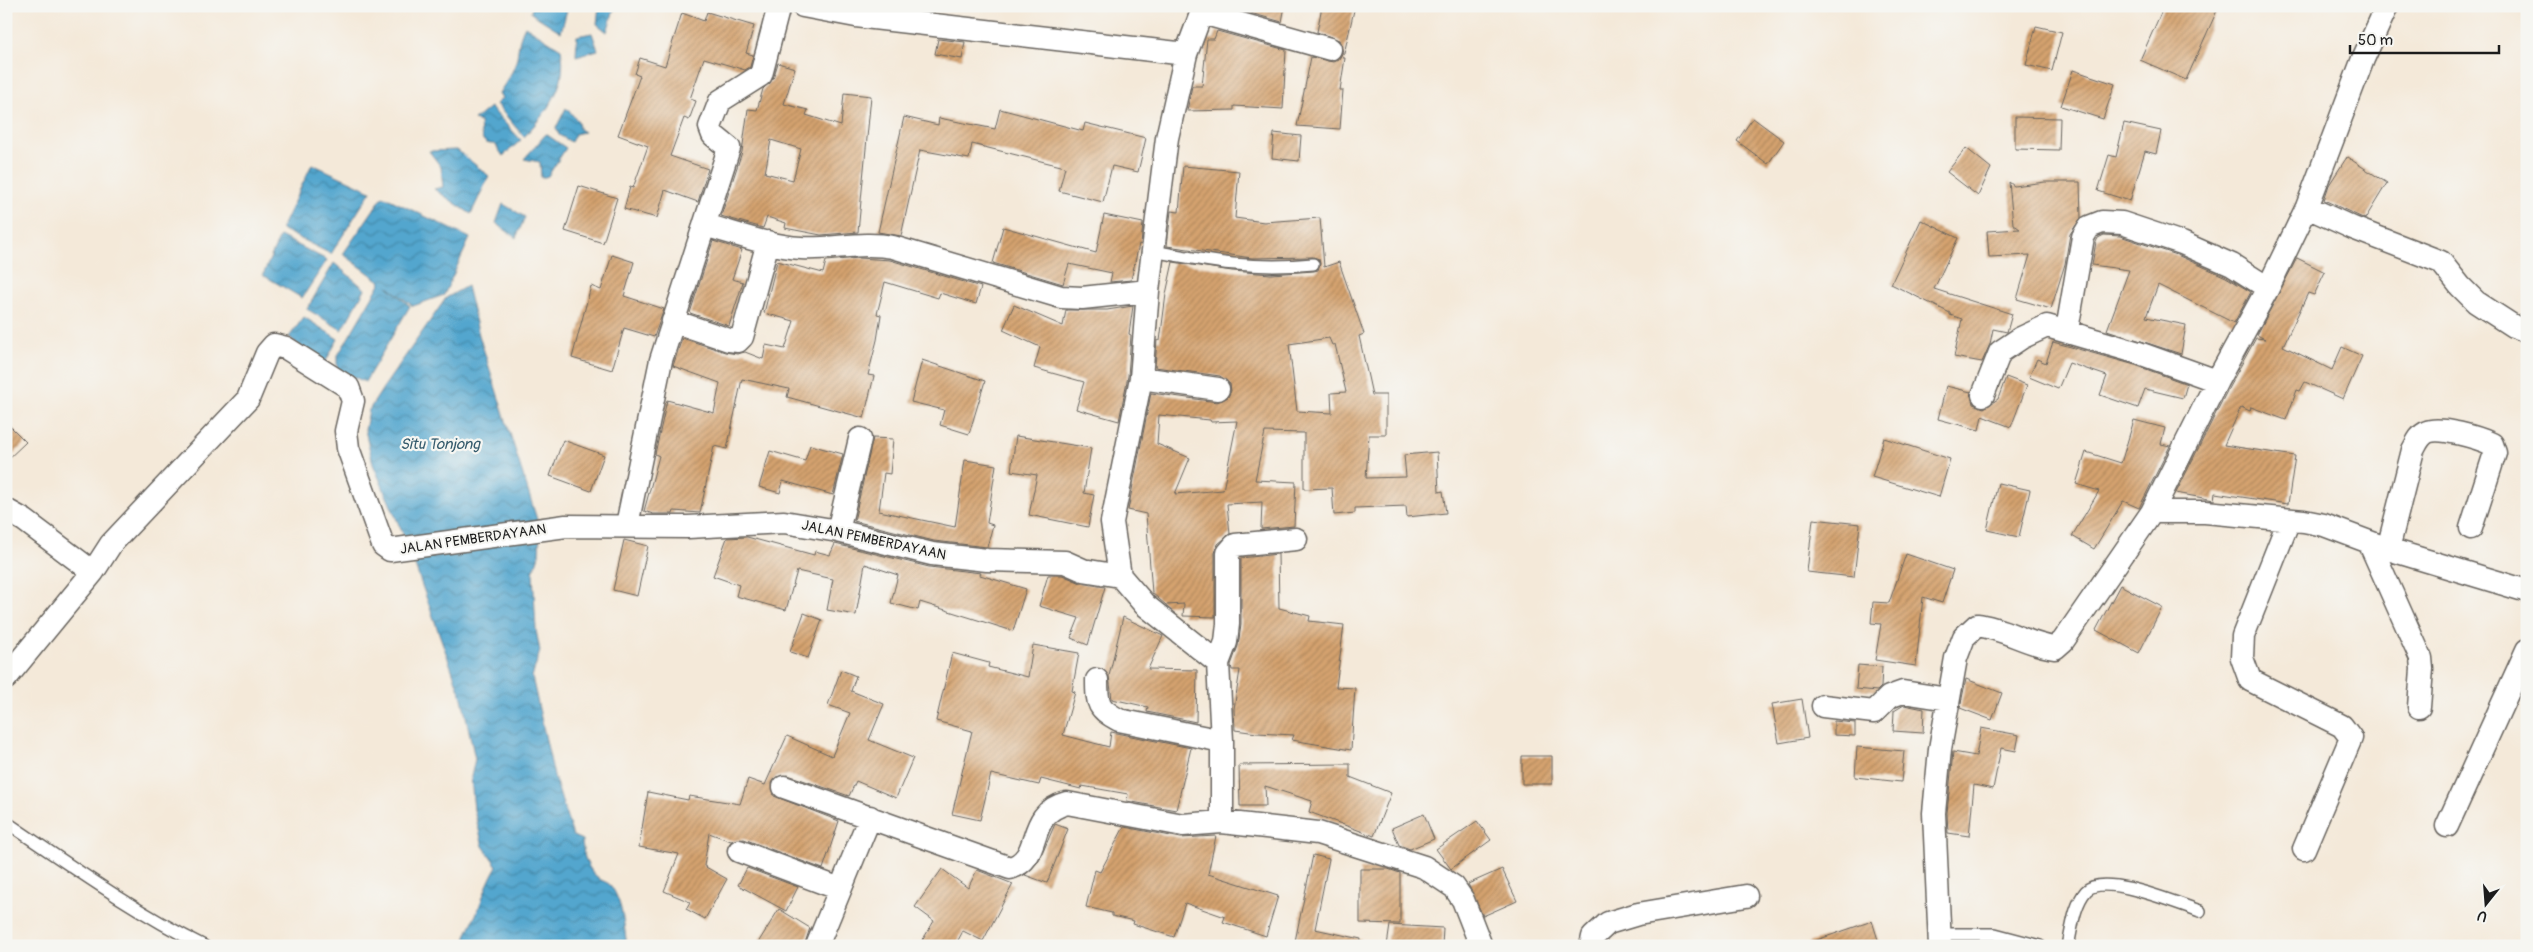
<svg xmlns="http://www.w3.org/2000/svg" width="2533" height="952" viewBox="0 0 2533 952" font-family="Pangolin,sans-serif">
<defs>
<pattern id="water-waves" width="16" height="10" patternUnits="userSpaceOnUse" patternTransform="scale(1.25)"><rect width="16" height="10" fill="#52a6ce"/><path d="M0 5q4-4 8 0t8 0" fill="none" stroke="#4386a6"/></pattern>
<pattern id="building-hatch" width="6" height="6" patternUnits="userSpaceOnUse" patternTransform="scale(1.25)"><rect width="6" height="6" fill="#d5a36f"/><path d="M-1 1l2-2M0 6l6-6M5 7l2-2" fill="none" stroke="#ac845a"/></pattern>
</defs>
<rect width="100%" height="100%" fill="#f6f6f2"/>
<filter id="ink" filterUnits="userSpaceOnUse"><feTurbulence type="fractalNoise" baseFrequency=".02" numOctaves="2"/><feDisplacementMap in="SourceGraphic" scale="10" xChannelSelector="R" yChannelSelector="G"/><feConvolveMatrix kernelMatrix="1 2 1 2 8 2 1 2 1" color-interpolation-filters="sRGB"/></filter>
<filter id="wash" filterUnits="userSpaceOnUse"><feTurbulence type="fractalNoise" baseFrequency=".0096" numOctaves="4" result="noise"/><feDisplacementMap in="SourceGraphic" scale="20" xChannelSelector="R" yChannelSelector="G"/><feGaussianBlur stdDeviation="1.12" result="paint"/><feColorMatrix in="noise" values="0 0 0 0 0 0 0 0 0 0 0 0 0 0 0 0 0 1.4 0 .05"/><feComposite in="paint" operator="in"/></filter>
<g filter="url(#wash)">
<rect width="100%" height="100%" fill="#f4e9d9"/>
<path fill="url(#water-waves)" stroke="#376175" d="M 532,6 L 568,6 L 561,32 L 531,13 Z
M 599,6 L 615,6 L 607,32 L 597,24 Z
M 525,26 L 561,49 C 569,86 547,111 524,137 L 496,104 L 502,98 L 499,93 C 506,82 515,70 517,57 C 519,45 519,37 525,26 Z
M 592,33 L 598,50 L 576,56 L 577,36 Z
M 490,107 L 521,140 L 503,156 L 495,144 C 480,145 481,135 480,122 L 474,120 Z
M 566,108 L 578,121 L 579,129 L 584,132 L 575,134 L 571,142 L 559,135 L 556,128 Z
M 546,134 L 566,148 L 548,176 L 541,178 L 540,162 L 524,159 Z
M 457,150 L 489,176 L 471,214 L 434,189 L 443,187 L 441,167 L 429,151 Z
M 312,164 L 371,191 L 331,254 L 281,229 Z
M 383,196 L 470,238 L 444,295 L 413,306 L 387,286 L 410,306 L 365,382 L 337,369 L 337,357 L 381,282 L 343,254 Z
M 503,204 L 525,217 L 516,238 L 496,223 Z
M 280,236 L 327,260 L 302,298 L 263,275 Z
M 334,263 L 365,289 L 342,330 L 307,309 Z
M 467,286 L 479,335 L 540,529 L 539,555 L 533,573 L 536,630 L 540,651 L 532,677 L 554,776 L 573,836 L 582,840 C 583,856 587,870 601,880 C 605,882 609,883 611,886 C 623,903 624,926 627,946 L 464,946 C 466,932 473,922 478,910 C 484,894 488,881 497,866 L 483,846 L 474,810 L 471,777 L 475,759 L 462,698 L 408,546 L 373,464 L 365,430 L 369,410 L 383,388 L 446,298 Z
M 304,317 L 338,339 L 323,366 L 289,337 Z"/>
<g id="blocks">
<path fill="url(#building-hatch)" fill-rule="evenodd" d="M 1226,6 L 1285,6 L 1282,22 Z
M 1322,6 L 1355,6 L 1343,58 L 1345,58 L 1340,90 L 1343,90 L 1340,129 L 1297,126 L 1311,57 L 1333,62 L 1339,59 L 1343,52 L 1339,40 L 1317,32 Z
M 2164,6 L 2219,6 L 2186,80 L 2140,60 Z
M 707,12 L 754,26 L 746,53 L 753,55 L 750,67 L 745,70 L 704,58 L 690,99 L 696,101 L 689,120 L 684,118 L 670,156 L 708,169 L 698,202 L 665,190 L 657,218 L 624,209 L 630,187 L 633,188 L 648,146 L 618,135 L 640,76 L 635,74 L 640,58 L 665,66 L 682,13 L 704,21 Z
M 2036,26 L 2062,32 L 2052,71 L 2026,65 Z
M 1217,31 L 1286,50 L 1283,109 L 1234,106 L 1234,110 L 1187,111 L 1192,86 L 1202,86 L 1207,39 L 1214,39 Z
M 938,39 L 965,42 L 962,59 L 935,54 Z
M 778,63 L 795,68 L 784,104 L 808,110 L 806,115 L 841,126 L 844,93 L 871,96 L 858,232 L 821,235 L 785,228 L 786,223 L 767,217 L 763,228 L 721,216 L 742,152 L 748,109 L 757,110 L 763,89 L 773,79 ZM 771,140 L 801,149 L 793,180 L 765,173 Z
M 2073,70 L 2115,84 L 2103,119 L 2061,106 Z
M 1000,109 L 1083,131 L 1085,123 L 1146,138 L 1138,172 L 1112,166 L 1103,202 L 1059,191 L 1065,167 L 972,144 L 969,159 L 920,150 L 901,236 L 878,232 L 904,117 L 938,125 L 939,118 L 995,129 Z
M 2015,117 L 2060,118 L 2059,150 L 2015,149 Z
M 1753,118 L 1784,141 L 1768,164 L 1737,141 Z
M 2124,123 L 2161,131 L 2156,154 L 2145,151 L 2130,201 L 2098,191 L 2109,155 L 2116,157 Z
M 1274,133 L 1301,136 L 1299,161 L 1272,158 Z
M 1966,148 L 1991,168 L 1978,196 L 1947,172 Z
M 2347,157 L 2387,183 L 2365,219 L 2324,200 L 2329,185 Z
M 1183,166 L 1239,171 L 1235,218 L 1264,222 L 1320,218 L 1324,267 L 1339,262 L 1364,334 L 1359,336 L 1372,395 L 1386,395 L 1386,435 L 1369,435 L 1366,478 L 1406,477 L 1404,455 L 1437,452 L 1439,492 L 1443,491 L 1446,513 L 1407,517 L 1406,506 L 1355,508 L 1355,513 L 1334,515 L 1332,488 L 1304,489 L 1304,433 L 1265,432 L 1255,480 L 1296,482 L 1294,526 L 1261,529 L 1262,502 L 1227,504 L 1230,534 L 1218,544 L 1215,553 L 1215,617 L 1183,616 L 1184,604 L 1166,605 L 1152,593 L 1146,514 L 1128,510 L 1151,393 L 1217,402 L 1228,397 L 1231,391 L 1230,384 L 1220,376 L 1155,367 L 1157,340 L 1160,341 L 1166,294 L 1173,262 L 1232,271 L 1271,274 L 1314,271 L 1318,270 L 1320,264 L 1319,259 L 1313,257 L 1252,258 L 1167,246 L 1171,211 L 1179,212 ZM 1329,338 L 1332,345 L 1335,344 L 1346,392 L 1331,393 L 1332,413 L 1297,411 L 1289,344 ZM 1159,415 L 1210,420 L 1211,422 L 1237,421 L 1223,490 L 1175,494 L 1190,458 L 1157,444 Z
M 2009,182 L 2014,186 L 2045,182 L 2080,182 L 2081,218 L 2070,234 L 2065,264 L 2051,309 L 2017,299 L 2030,255 L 1989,257 L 1987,231 L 2020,229 L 2013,224 Z
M 579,186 L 617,198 L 603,243 L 565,231 Z
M 1104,215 L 1143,223 L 1141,245 L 1139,244 L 1131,280 L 1110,282 L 1112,273 L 1069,264 L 1063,284 L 993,263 L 1003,227 L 1096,253 Z
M 1921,220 L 1958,238 L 1934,289 L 2012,314 L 2007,332 L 1993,329 L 1990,344 L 1982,362 L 1954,357 L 1962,319 L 1950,315 L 1950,313 L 1891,284 Z
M 2104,235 L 2120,236 L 2177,255 L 2226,277 L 2251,292 L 2234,323 L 2158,285 L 2146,317 L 2186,325 L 2181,354 L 2107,330 L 2129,270 L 2092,265 L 2096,242 L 2098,238 Z
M 713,241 L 742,250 L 732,279 L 743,282 L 729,326 L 690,313 Z
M 612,255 L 634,262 L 624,296 L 664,309 L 654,337 L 624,328 L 612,370 L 572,358 L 591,286 L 601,290 Z
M 859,258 L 890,260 L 981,287 L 976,304 L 940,293 L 938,298 L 885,282 L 877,314 L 881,315 L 877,340 L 868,375 L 874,376 L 864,418 L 787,397 L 789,389 L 742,379 L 727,449 L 714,446 L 700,513 L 674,511 L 673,514 L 653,514 L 644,511 L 659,456 L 655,454 L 667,400 L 714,413 L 720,383 L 673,366 L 682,338 L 725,352 L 737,354 L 745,352 L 763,359 L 766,345 L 785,349 L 794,321 L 764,313 L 777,261 L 823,273 L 826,261 Z
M 2297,258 L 2325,272 L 2314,295 L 2308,293 L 2283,346 L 2332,370 L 2342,347 L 2362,356 L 2343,399 L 2305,382 L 2300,391 L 2297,390 L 2286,420 L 2251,407 L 2250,411 L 2241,407 L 2224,445 L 2295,456 L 2288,504 L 2215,493 L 2214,500 L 2176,493 L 2229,387 L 2256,338 L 2265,339 L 2257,335 Z
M 1014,305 L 1063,326 L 1066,310 L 1107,310 L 1133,306 L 1129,334 L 1131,335 L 1128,376 L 1119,421 L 1076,409 L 1084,382 L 1034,368 L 1040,347 L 1003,330 Z
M 2053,342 L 2135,365 L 2187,384 L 2183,398 L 2145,389 L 2138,408 L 2100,395 L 2107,376 L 2069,363 L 2058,389 L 2029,377 L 2037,359 L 2046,363 Z
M 922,360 L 985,381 L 969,434 L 940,425 L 944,410 L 911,402 Z
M 2006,377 L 2027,385 L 2011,427 L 1982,416 L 1979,430 L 1938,419 L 1946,386 L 1971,392 L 1973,404 L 1984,408 L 1998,399 Z
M 2134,420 L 2165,428 L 2161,444 L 2170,446 L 2139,508 L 2123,501 L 2094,549 L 2072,536 L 2099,491 L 2076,484 L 2086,452 L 2121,463 Z
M 6,422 L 26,442 L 6,461 Z
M 1016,436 L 1091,448 L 1084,493 L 1094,495 L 1088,527 L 1029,515 L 1037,475 L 1011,471 Z
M 873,438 L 893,439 L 890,474 L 884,473 L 879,511 L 955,527 L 965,460 L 996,465 L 987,523 L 993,525 L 987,547 L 934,541 L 854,521 Z
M 1884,438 L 1950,459 L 1939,497 L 1872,477 Z
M 563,440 L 604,455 L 591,491 L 550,476 Z
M 810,445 L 843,454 L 833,495 L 783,481 L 780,493 L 759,487 L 770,451 L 805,461 Z
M 1998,483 L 2030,490 L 2019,537 L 1987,530 Z
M 1813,519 L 1860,524 L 1854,577 L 1807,572 Z
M 747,537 L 814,555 L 815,551 L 830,555 L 835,544 L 929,567 L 981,573 L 980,575 L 1026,589 L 1013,631 L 920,602 L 918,610 L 891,603 L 898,575 L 865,564 L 856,615 L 827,610 L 833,579 L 797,571 L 786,610 L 736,596 L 739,585 L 713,576 L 727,538 Z
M 624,540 L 648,546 L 637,596 L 613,590 Z
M 1278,554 L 1279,608 L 1310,616 L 1309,621 L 1344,625 L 1336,687 L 1355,688 L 1351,750 L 1292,740 L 1294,735 L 1257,733 L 1235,730 L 1234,709 L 1240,670 L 1232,670 L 1231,665 L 1238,646 L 1241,625 L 1241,558 Z
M 1906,554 L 1953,570 L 1942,603 L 1923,597 L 1916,666 L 1875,660 L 1881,624 L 1871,623 L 1873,602 L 1889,603 Z
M 1048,575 L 1062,575 L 1081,583 L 1105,587 L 1088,645 L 1071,638 L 1079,618 L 1039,606 Z
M 2120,585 L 2162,607 L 2139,653 L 2096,630 Z
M 804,613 L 822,620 L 808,658 L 790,652 Z
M 1123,617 L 1163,636 L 1148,669 L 1197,670 L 1196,722 L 1147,712 L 1148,707 L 1112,699 L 1109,676 Z
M 1033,645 L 1079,653 L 1072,691 L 1075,692 L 1063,735 L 1109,747 L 1111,732 L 1191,748 L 1176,810 L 1127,801 L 1128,794 L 1082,786 L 1081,789 L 1041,779 L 1039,785 L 991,774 L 980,820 L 952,814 L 972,731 L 936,721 L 952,653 L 989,663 L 988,667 L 1028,677 Z
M 1858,665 L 1882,667 L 1881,687 L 1877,691 L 1856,689 Z
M 841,670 L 856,676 L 851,691 L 884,704 L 869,740 L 913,758 L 896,798 L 856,781 L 849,796 L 788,775 L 776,777 L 772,783 L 774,796 L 839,821 L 823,869 L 744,839 L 731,841 L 709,833 L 704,866 L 727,879 L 705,919 L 686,909 L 690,902 L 664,891 L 679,854 L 639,847 L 648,792 L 688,800 L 689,796 L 740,804 L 748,779 L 765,785 L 787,736 L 832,756 L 850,713 L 828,705 Z
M 1966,679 L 2002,693 L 1992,720 L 1960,708 Z
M 1802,699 L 1808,738 L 1779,743 L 1772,704 Z
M 1904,705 L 1924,709 L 1923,733 L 1893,731 L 1894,711 Z
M 1834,721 L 1855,723 L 1855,736 L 1834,735 Z
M 1981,728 L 2019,735 L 2016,751 L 2001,748 L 1993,789 L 1974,785 L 1969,836 L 1948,833 L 1947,813 L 1953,752 L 1976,756 Z
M 1857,747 L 1904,751 L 1901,782 L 1855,777 Z
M 1522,756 L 1552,756 L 1552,784 L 1522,784 Z
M 1350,764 L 1350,777 L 1391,793 L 1374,836 L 1309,812 L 1312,801 L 1265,786 L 1266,806 L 1240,806 L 1239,765 Z
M 1424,814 L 1434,839 L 1410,849 L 1399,845 L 1392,828 Z
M 1477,821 L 1491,840 L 1451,869 L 1436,849 Z
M 1055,824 L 1068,829 L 1047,883 L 1025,875 L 1039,861 Z
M 1124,827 L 1181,838 L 1216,836 L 1208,874 L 1278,896 L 1266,936 L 1223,922 L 1225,917 L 1185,903 L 1174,937 L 1133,924 L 1134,921 L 1112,916 L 1112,913 L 1086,907 L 1095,870 L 1100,872 Z
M 1313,855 L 1329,859 L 1315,929 L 1361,939 L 1360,946 L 1294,946 Z
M 747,868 L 798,887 L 786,911 L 738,885 Z
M 942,869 L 968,888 L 977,870 L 1013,884 L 983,941 L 963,931 L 955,946 L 919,946 L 934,921 L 915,907 Z
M 1360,869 L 1388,869 L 1400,873 L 1400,924 L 1360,923 Z
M 1502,869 L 1517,901 L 1483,916 L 1468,884 Z
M 779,909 L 810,928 L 804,946 L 756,946 Z
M 1872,921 L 1880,946 L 1808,946 L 1808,943 Z
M 1390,925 L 1443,928 L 1442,946 L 1387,946 Z"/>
</g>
</g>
<g filter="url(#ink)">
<use href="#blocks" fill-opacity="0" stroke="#68645e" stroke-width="1"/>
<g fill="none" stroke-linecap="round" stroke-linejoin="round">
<defs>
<path id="lane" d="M 1153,251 C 1211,262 1254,270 1313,264
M 6,822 C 71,866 134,911 204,946
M 1939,934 L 1995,934 L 2040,946
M 2068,946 C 2072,928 2074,905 2086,891 C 2103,872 2178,904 2200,911"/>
<path id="street" d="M 803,6 L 856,16 L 1186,54
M 1204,6 L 1186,54 L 1167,138 L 1148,291 L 1141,378 L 1112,522 L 1120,576 L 1145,605 L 1218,663 L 1222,741 L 1222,822
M 1202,13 L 1330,49
M 2307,207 L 2353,228 L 2441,262 L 2460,286 L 2476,302 L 2513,326 L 2527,331
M 704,225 C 735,233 768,246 801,248 C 832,250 862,241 893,247 L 1061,297 L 1082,298 L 1148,291
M 673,321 L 729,340 L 738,341 L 742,337 L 768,242
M 2067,330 L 2083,237 L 2089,227 L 2102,222 L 2122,223 L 2182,243 L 2232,265 L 2268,288
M 1141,378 L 1218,389
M 1983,395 L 2000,352 L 2021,338 L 2047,326 L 2139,353 L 2217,381
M 6,510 L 24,520 L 93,572
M 2152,512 L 2217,381 L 2268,288 L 2307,207 L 2363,59 L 2387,6
M 2289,520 L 2243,636 L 2242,658 L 2250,680 L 2342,726 L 2351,738 L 2304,849
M 627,525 L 661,360 L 729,148 L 713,135 L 710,127 L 720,101 L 761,75 L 779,6
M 838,531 L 860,439
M 2369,542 L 2421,658 L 2422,669 L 2419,707
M 2388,549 L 2413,450 C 2417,443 2419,436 2427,432 C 2440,426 2479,438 2492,444 L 2495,453 L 2471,528
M 1218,663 L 1226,642 L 1228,624 L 1228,553 L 1235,545 L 1296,539
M 6,678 L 93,572 L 111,544 L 248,399 L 267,353 L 274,345 L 286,348 L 348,387 L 353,401 L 346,431 L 348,448 L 383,545 L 390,550 L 566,526 L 688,527 L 784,522 L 838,531 L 932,554 L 987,560 L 1065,562 L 1083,570 L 1120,576
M 1097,680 C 1097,704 1098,709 1119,720 L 1222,741
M 1823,706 L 1874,712 L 1889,697 L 1903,692 L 1948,699
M 784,787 L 1010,868 C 1045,858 1023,814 1067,803 L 1183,825 L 1222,822 L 1318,833 L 1424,867 L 1454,887 L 1463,900 L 1481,946
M 2447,826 L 2527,650
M 739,851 L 840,889
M 817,946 L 870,817
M 1591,946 L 1593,937 L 1608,923 L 1638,914 L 1746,896
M 1940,946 L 1934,813 L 1940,749 L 1956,658 L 1964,637 L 1977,625 C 2005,628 2028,645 2055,648 L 2063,641 L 2152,512 L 2205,512 L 2304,521 L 2324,525 L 2388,549 L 2527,591"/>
</defs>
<use href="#lane" stroke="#68645e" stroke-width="14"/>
<use href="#street" stroke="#68645e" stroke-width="25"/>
<use href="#lane" stroke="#fff" stroke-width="11"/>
<use href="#street" stroke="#fff" stroke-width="22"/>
</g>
</g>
<g text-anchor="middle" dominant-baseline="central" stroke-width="4.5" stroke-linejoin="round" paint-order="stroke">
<g font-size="14" fill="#1c1c1c" stroke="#f6f6f2">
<text transform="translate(473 539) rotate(-8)">JALAN PEMBERDAYAAN</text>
<text transform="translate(874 540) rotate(12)">JALAN PEMBERDAYAAN</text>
</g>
<g font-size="15" font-style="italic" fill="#345a6c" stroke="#f6f6f2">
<text x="440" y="444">Situ Tonjong</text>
</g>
</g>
<rect width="2533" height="952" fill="none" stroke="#f6f6f2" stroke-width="25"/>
<g transform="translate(2486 904) rotate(197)" stroke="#f6f6f2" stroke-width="4" paint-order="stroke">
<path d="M0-4L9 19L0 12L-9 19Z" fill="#1c1c1c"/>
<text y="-8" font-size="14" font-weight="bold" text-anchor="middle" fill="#1c1c1c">U</text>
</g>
<path d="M2350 45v8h149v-8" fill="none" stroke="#1c1c1c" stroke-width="2.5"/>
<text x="2358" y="45" font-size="15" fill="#1c1c1c" stroke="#f6f6f2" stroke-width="4" paint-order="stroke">50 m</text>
</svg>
